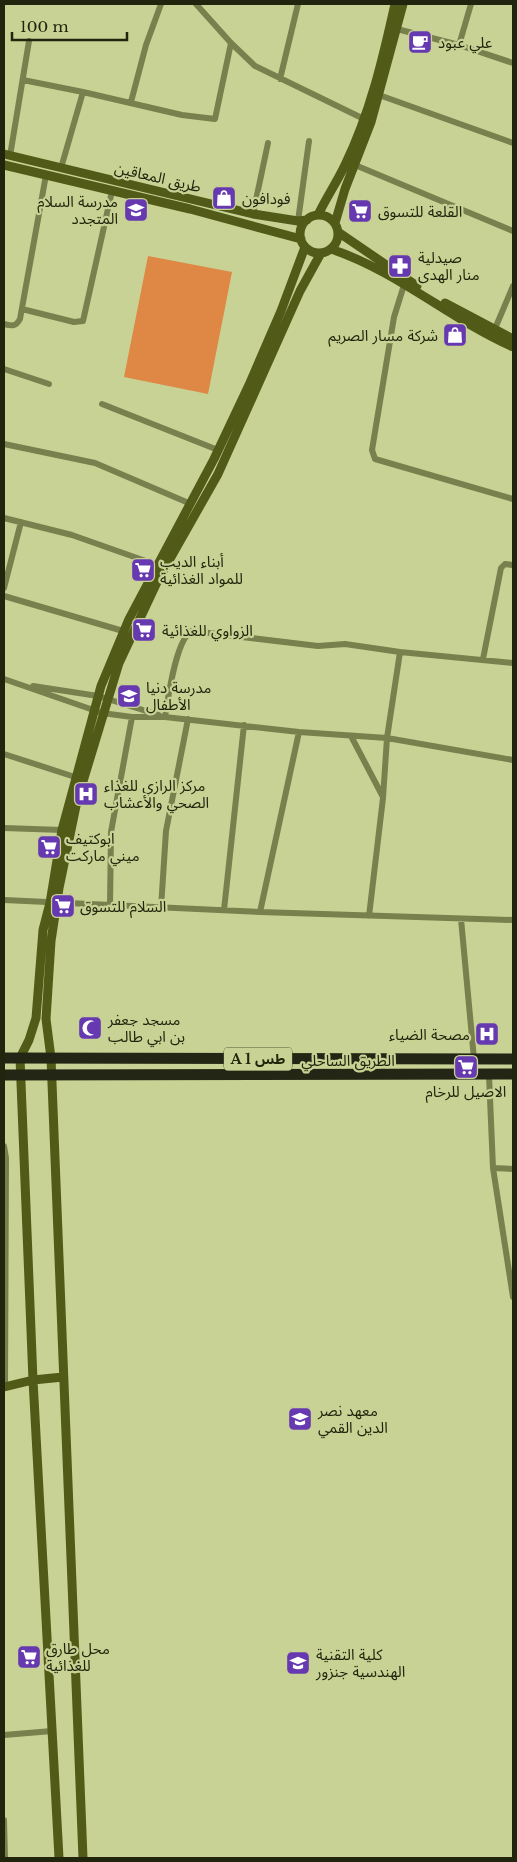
<svg xmlns="http://www.w3.org/2000/svg" width="517" height="1862" viewBox="0 0 517 1862" font-family="'Libre Baskerville','Noto Sans Arabic',serif">
<rect width="100%" height="100%" fill="#c8d294"/>
<path fill="#df8744" d="M 148,256 L 232,272 L 208,394 L 124,377 Z"/>
<g fill="none" stroke-linecap="round" stroke-linejoin="round">
<path stroke="#78804d" stroke-width="6" d="M 196,4 L 231,43 L 255,66 L 364,119
M 397,29 L 459,45 L 513,63
M 459,45 L 471,4
M 280,79 L 298,4
M 23,80 L 83,92
M 379,95 L 513,143
M 131,102 L 146,45 L 161,4
M 10,156 L 29,41
M 355,165 L 513,231
M 61,168 L 83,92 L 182,115 L 215,119 L 231,43
M 253,214 L 268,143
M 298,221 L 309,141
M 404,285 L 394,317 L 372,450 L 375,459 L 513,499
M 22,309 L 74,322 L 83,321 L 112,191
M 4,324 C 11,326 16,327 20,319 L 46,175
M 494,331 L 513,286
M 4,369 L 49,384
M 102,404 L 218,450
M 4,444 L 95,463 L 191,504
M 4,518 L 72,535 L 157,565
M 4,588 L 21,522
M 4,596 L 123,631
M 400,652 L 513,663
M 483,659 L 501,568 L 505,564 L 513,565
M 4,679 L 102,713 L 132,717 L 165,717 L 299,732 L 387,738 L 513,760
M 33,686 L 98,696 L 159,715
M 165,717 C 168,699 176,638 192,631 L 318,646 L 345,644 L 400,652 L 387,738 L 383,798 L 369,916
M 351,736 L 383,797
M 4,754 L 75,777
M 4,828 L 62,830
M 4,900 L 260,912 L 513,920
M 110,906 L 111,832 L 132,717
M 161,908 L 166,831 L 188,719
M 224,910 L 244,725
M 260,912 L 299,732
M 461,919 L 474,1059
M 489,1075 L 493,1168 L 513,1297
M 4,1146 L 6,1158 L 5,1386
M 493,1168 L 513,1169
M 4,1735 L 52,1731
M 4,1820 L 5,1858"/>
<path stroke="#525a18" stroke-width="9" d="M 4,154 L 253,214 L 298,221 L 307,220
M 4,165 L 190,209 L 301,239
M 318,215 C 326,198 337,182 345,165 C 370,114 383,58 395,4
M300 234a19 19 0 1 1 38 0a19 19 0 1 1-38 0Z
M 335,223 L 345,189 L 371,122 L 403,4
M 338,232 L 417,286
M 331,249 C 397,271 450,319 513,347
M 445,303 L 513,339
M 4,1387 L 33,1380 L 63,1377
M 59,1858 L 33,1380 L 20,1058 L 29,1040 L 36,1018 L 43,930 L 50,903 L 62,830 L 101,686 L 129,619 L 214,459 L 249,385 L 281,311 L 305,247
M 83,1858 L 51,1058 L 46,1019 L 51,941 L 59,888 L 77,801 L 119,663 L 158,580 L 218,474 L 300,291 L 321,253"/>
<path stroke="#232614" stroke-width="11" d="M 4,1058 L 513,1059
M 4,1075 L 513,1074"/>
</g>
<defs>
<symbol id="cafe-square" viewBox="-11 -11 22 22"><rect x="-9" y="-9" width="18" height="18" rx="4" fill="#6639b1" stroke="#c8d294"/><path d="M-5.5-4.5H6V0H3Q3 3.5 0 3.5H-2.5Q-5.5 3.5-5.5 0ZM3-3.2v2h1.7v-2ZM-6 4.5H4V6H-6Z" fill="#fff"/></symbol>
<symbol id="shop-square" viewBox="-11 -11 22 22"><rect x="-9" y="-9" width="18" height="18" rx="4" fill="#6639b1" stroke="#c8d294"/><path d="M-5-2.5h2.3a2.7 3.5 0 0 1 5.4 0H5L5.5 6h-11ZM-1.5-2.5h3a1.5 2.3 0 0 0-3 0Z" fill="#fff"/></symbol>
<symbol id="school-square" viewBox="-11 -11 22 22"><rect x="-9" y="-9" width="18" height="18" rx="4" fill="#6639b1" stroke="#c8d294"/><path d="M0-5L7-2L0 1L-7-2ZM-4 1L0 2.5L4 1V4Q0 6-4 4Z" fill="#fff"/></symbol>
<symbol id="supermarket-square" viewBox="-11 -11 22 22"><rect x="-9" y="-9" width="18" height="18" rx="4" fill="#6639b1" stroke="#c8d294"/><path d="M-6-5.5h2.5l.6 2H6L4.5 2H-2.5L-4.4-4H-6ZM-1.5 3.2a1.3 1.3 0 1 0 .1 0ZM3 3.2a1.3 1.3 0 1 0 .1 0Z" fill="#fff"/></symbol>
<symbol id="pharmacy-square" viewBox="-11 -11 22 22"><rect x="-9" y="-9" width="18" height="18" rx="4" fill="#6639b1" stroke="#c8d294"/><path d="M-2-6h4v4h4v4h-4v4h-4v-4h-4v-4h4Z" fill="#fff"/></symbol>
<symbol id="hospital-square" viewBox="-11 -11 22 22"><rect x="-9" y="-9" width="18" height="18" rx="4" fill="#6639b1" stroke="#c8d294"/><path d="M-5-5h3v3.5h4V-5h3V5h-3V1.5h-4V5h-3Z" fill="#fff"/></symbol>
<symbol id="mosque-square" viewBox="-11 -11 22 22"><rect x="-9" y="-9" width="18" height="18" rx="4" fill="#6639b1" stroke="#c8d294"/><path d="M3.5-4.9A6 6 0 1 0 3.5 4.9A5 5 0 1 1 3.5-4.9Z" fill="#fff"/></symbol>
<symbol id="university-square" viewBox="-11 -11 22 22"><rect x="-9" y="-9" width="18" height="18" rx="4" fill="#6639b1" stroke="#c8d294"/><path d="M0-5L7-2L0 1L-7-2ZM-4 1L0 2.5L4 1V4Q0 6-4 4Z" fill="#fff"/></symbol>
</defs>
<g fill-rule="evenodd">
<use href="#cafe-square" x="406" y="28" width="28" height="28"/>
<use href="#shop-square" x="210" y="184" width="28" height="28"/>
<use href="#school-square" x="122" y="196" width="28" height="28"/>
<use href="#supermarket-square" x="346" y="197" width="28" height="28"/>
<use href="#pharmacy-square" x="386" y="252" width="28" height="28"/>
<use href="#shop-square" x="441" y="321" width="28" height="28"/>
<use href="#supermarket-square" x="129" y="556" width="28" height="28"/>
<use href="#supermarket-square" x="130" y="616" width="28" height="28"/>
<use href="#school-square" x="115" y="682" width="28" height="28"/>
<use href="#hospital-square" x="72" y="780" width="28" height="28"/>
<use href="#supermarket-square" x="35" y="833" width="28" height="28"/>
<use href="#supermarket-square" x="49" y="892" width="28" height="28"/>
<use href="#mosque-square" x="76" y="1014" width="28" height="28"/>
<use href="#hospital-square" x="473" y="1020" width="28" height="28"/>
<use href="#supermarket-square" x="452" y="1053" width="28" height="28"/>
<use href="#university-square" x="286" y="1405" width="28" height="28"/>
<use href="#supermarket-square" x="15" y="1643" width="28" height="28"/>
<use href="#university-square" x="284" y="1649" width="28" height="28"/>
</g>
<g text-anchor="middle" dominant-baseline="central" stroke-width="4.5" stroke-linejoin="round" paint-order="stroke">
<rect fill="#c8d294" stroke="#545936" stroke-width="1" x="224" y="1047.5" width="68" height="23" rx="4"/>
<g font-size="14" font-weight="bold" fill="#22250d">
<text x="258" y="1059">A 1 طس</text>
</g>
<g font-size="15" fill="#22250d" stroke="#c8d294" text-anchor="start">
<text x="438" y="42">علي عبود</text>
<text x="242" y="198">فودافون</text>
<text x="118" y="201" text-anchor="end">مدرسة السلام<tspan x="118" dy="17">المتجدد</tspan></text>
<text x="378" y="211">القلعة للتسوق</text>
<text x="418" y="257">صيدلية<tspan x="418" dy="17">منار الهدى</tspan></text>
<text x="438" y="335" text-anchor="end">شركة مسار الصريم</text>
<text x="160" y="561">أبناء الديب<tspan x="160" dy="17">للمواد الغذائية</tspan></text>
<text x="162" y="630">الزواوي للغذائية</text>
<text x="146" y="687">مدرسة دنيا<tspan x="146" dy="17">الأطفال</tspan></text>
<text x="104" y="785">مركز الرازي للغذاء<tspan x="104" dy="17">الصحي والأعشاب</tspan></text>
<text x="66" y="838">ابوكتيف<tspan x="66" dy="17">ميني ماركت</tspan></text>
<text x="80" y="906">السلام للتسوق</text>
<text x="108" y="1019">مسجد جعفر<tspan x="108" dy="17">بن ابي طالب</tspan></text>
<text x="470" y="1034" text-anchor="end">مصحة الضياء</text>
<text x="466" y="1091" text-anchor="middle">الاصيل للرخام</text>
<text x="318" y="1410">معهد نصر<tspan x="318" dy="17">الدين القمي</tspan></text>
<text x="46" y="1648">محل طارق<tspan x="46" dy="17">للغذائية</tspan></text>
<text x="316" y="1654">كلية التقنية<tspan x="316" dy="17">الهندسية جنزور</tspan></text>
</g>
<g font-size="15" fill="#22250d" stroke="#c8d294">
<text transform="translate(158 177) rotate(13)">طريق المعاقين</text>
<text x="348" y="1060">الطريق الساحلي</text>
</g>
</g>
<rect width="517" height="1862" fill="none" stroke="#22250d" stroke-width="10"/>
<path d="M12 32v8h115v-8" fill="none" stroke="#22250d" stroke-width="2.5"/>
<text x="20" y="32" font-size="15" fill="#22250d" stroke="#c8d294" stroke-width="4" paint-order="stroke">100 m</text>
</svg>
